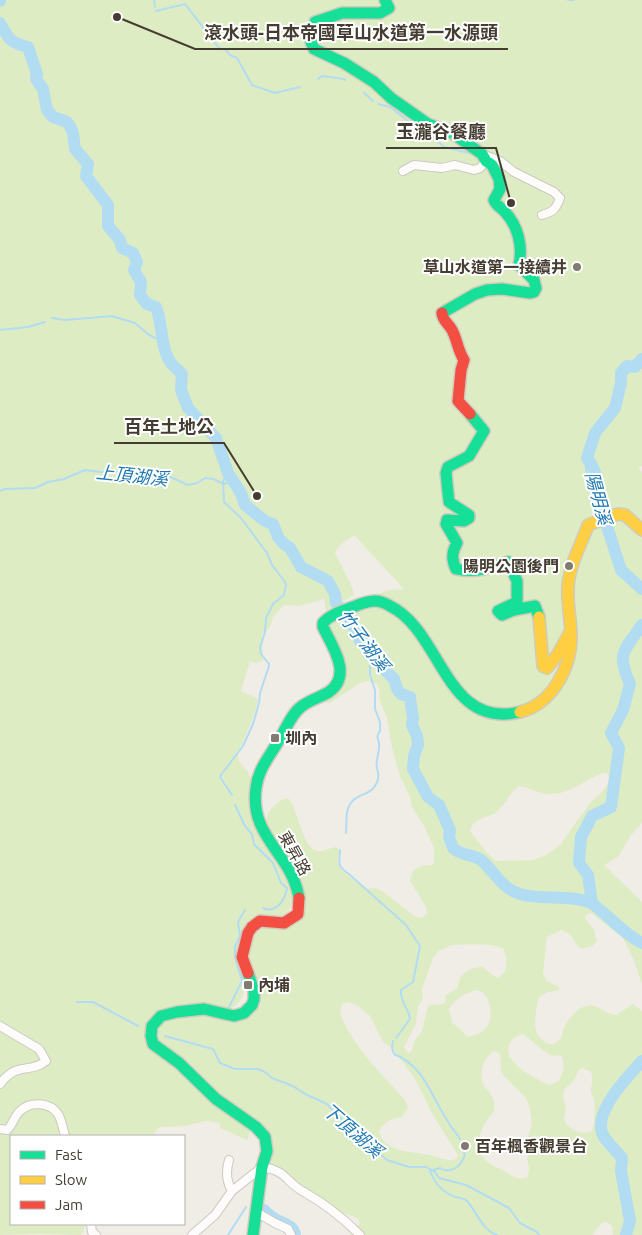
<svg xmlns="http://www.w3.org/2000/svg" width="642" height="1235" viewBox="0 0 642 1235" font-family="Ubuntu,'Noto Sans TC',sans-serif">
<rect width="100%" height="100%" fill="#f0ede6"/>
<path fill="#deecc3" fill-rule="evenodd" d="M 0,0 L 642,0 L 642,466 L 638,467 L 642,472 L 642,823 L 631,835 L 618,857 L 604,865 L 642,902 L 642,985 L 635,963 L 623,938 L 591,913 L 587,914 L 585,918 L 594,930 L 597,941 L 592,946 L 581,949 C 572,942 576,935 561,930 L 547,937 L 543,973 L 547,981 L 559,987 L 559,990 L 548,992 L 538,998 C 537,1012 528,1035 547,1043 C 551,1045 555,1044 558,1041 C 563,1038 562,1033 564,1028 C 566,1022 576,1010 581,1008 C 585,1006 589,1006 593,1005 L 608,1013 L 616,1015 L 633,1004 L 642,1011 L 642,1235 L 613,1235 L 612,1226 L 606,1222 L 602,1223 L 592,1235 L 350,1235 L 360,1223 L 357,1218 L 341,1212 L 269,1162 L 271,1149 L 269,1138 L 263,1128 L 211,1090 L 184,1065 L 174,1058 L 156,1039 C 156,1036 156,1031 157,1028 C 164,1014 195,1009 209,1012 C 222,1015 233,1024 246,1018 C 275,1004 241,963 249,940 C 258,913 286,939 299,918 C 302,913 304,909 304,904 C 305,876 282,851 268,829 C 263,814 271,808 283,799 L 289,799 C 298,811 303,848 317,851 C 324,852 331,847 337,847 L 339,850 L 338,862 L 341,870 L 365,889 L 376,888 L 382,891 L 416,917 L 421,918 L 427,914 L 426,907 L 410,881 C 412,868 420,865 432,865 L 434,862 L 434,848 L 424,826 L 412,807 L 410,797 L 400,776 L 392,748 L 387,718 L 380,702 L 379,689 L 377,684 L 368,681 L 360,683 L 330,703 L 327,703 L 323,699 C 374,670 320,647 332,620 L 364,603 L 373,596 L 390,590 L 404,589 L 355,536 C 348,538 338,545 335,553 L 352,587 L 354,595 L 326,610 L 324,599 L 299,606 L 284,605 L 273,617 L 270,627 L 262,634 L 263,661 L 256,663 L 250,661 L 241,691 L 258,699 C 255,715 249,728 243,742 C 242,745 239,749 238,752 C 235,762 248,769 251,778 C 252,783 251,788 251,793 C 251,806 252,818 258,830 C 267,848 305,889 288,911 C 277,924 256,912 248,926 C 244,934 240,946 240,955 C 241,975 254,994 230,1010 C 223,1014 211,1008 204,1007 C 187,1005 144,1011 148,1037 C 149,1040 151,1044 153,1047 C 160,1054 169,1059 177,1065 C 194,1080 209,1097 228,1110 C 235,1115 243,1119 249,1126 L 249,1135 L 247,1140 L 220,1128 L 220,1123 L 205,1121 L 185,1126 L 160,1127 L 156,1130 L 154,1136 L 11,1136 L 11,1224 L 86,1224 L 81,1235 L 40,1234 L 0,1235 ZM 602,773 L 607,773 L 609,777 L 608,784 L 601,793 L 590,803 L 560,845 L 546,855 L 533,860 L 496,861 L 487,853 L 470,831 C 473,819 486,818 495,813 C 505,806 509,793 519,786 C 529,787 539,794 550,794 C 570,794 585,780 602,773 ZM 452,945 C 468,945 488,942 504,949 C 507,959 509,974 497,978 L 482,967 C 468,968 458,974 458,988 L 446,995 L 445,1002 L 443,1004 L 428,1005 L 422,1031 L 415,1040 L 411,1052 L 408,1053 L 404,1047 L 416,1024 L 418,1006 L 423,999 L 422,989 L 433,958 L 438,951 ZM 477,990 C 491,992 494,1018 486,1028 C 483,1033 474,1035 468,1037 L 452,1022 L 449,1009 C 455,998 466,993 477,990 ZM 348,1002 L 358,1006 L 370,1016 L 383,1042 L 393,1049 L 413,1076 L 422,1092 L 431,1112 L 458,1155 C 457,1158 456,1159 453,1160 C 446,1161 436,1156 429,1155 C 411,1151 384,1153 379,1131 C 384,1122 392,1118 402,1117 L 408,1107 L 405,1100 C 381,1073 353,1047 340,1013 L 342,1004 ZM 523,1034 L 544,1051 L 550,1055 L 562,1056 L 564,1068 L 559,1081 L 550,1085 C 536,1079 500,1062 510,1043 C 512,1038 518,1035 523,1034 ZM 494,1051 L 499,1053 C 502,1060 499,1068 503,1075 L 526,1098 L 530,1109 L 532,1124 L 527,1139 L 529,1153 L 527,1159 L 529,1168 L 528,1177 C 520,1181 513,1176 506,1172 C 499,1168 487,1164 483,1157 C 472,1143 484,1122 494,1111 C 494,1107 495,1102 493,1099 C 492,1094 487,1090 484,1086 C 478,1075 483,1057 494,1051 ZM 583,1068 L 591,1072 C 594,1080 591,1084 591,1092 C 592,1094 593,1097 594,1099 C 595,1106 595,1125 592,1131 C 580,1136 570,1130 564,1120 L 566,1108 L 563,1096 L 564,1090 L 574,1080 L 579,1070 Z"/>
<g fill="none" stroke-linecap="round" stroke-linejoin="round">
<path stroke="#b2dcf2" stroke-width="2" d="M 154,0 L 155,7
M 568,0 L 574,0
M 156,11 L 185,4 L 219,48 L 226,50 L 230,55 L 237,58 L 252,85 L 275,93 L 300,87
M 318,79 L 322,76 L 344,79 L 345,80
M 364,93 L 373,101
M 378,104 L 390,107 L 421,131 L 429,133 L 444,147 L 473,154
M 52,318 L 65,320 L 112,316 L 135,323 L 149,335 L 162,341
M 0,330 L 28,327 L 45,322
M 587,458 C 584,467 587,482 595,489
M 228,473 L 223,481 L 224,502 L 241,518 L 267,553 L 272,565 L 285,582 L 286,586 L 284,595 L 273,604 L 266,618 L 265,632 L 260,648 L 261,654 L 269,664 L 269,666 L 260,693 L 259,703 L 253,724 L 243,746 L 221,775 L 220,777 L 232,795
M 0,491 L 5,489 L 35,488 L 48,482 L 64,479 L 85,470 L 108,473 L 115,471 L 127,475 L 137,476 L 166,475 L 188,485 L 197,483 L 205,478 L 213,479 L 224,484 L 232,480
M 235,805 L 245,826 L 252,834 L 254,844 L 273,863 L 281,883 L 287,888 C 285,900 276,914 263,908
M 346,833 C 347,824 345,815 349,806 C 356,791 373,798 378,779 C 379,774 378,773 377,768 C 375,761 380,752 379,745 C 379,739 375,737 380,731 L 380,722 L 375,709 L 375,690 L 370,675 L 370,661 L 360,649 L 360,641
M 340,850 C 339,865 337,866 350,875 L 406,925 L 420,946 L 413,982 L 401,990 C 400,1003 409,1008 410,1019 L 396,1038
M 77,1002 L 93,1002 L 138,1026
M 228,1009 L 242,981 L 235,958 L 235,946 L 240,936 L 238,922 L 245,910
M 165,1036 L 213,1049 L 220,1063 L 235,1069 L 258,1069 L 265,1072 L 272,1078 L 293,1086 L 305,1094 L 327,1104 L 352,1130 L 387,1160 L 409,1167 L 426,1167 L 435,1172 L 439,1178 L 466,1185 L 509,1208 L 520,1223 L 537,1232 L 539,1235
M 393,1041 L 392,1048 L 394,1054 C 425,1066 432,1099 449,1123 C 452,1129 457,1134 460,1139
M 464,1146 L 462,1150 L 465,1154 C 462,1165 452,1175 440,1168 L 430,1171 C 435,1184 443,1193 456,1197 C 461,1198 464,1198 467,1201 C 477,1212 482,1230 497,1235
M 269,1164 L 276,1167
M 228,1235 L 246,1207"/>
<path stroke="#b2dcf2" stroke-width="12" d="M 0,1 L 0,0
M 0,23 C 8,38 10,43 28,47 L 37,74 L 36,79 L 43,89 L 47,110 L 53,117 L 67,122 L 70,126 L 73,133 L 75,149 L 88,164 L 86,176 L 108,205 L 108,226 L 120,240 L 122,248 L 133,253 L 137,262 L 134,270 L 141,282 L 140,295 L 147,304 L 156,307 C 163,324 160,348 171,363 C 174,367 179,371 182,374 L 181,390 L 188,408 L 216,438 L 228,473 L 241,493 L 245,505 L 265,521 L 273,524 L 278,537 L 283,543 L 290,548 L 301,567 L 328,581 L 335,594 L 336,603 L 356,630 L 360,641 L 373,649 L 379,657 L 381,666 L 394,679 L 397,689 L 401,694 L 410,697 L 413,718 L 412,725 L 417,736 L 418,745 L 414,756 L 413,769 L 428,797 L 439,805 L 450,830 L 449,837 L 453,848 C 461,856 473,854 481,860 C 491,868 497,880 508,888 C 530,904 565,892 591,903 C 594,904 597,908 600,910 C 614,921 626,935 642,943
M 642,359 L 635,367 L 627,366 L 621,373 L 621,383 L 615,408 L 595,433 L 587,458 C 595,469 598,476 595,489 L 621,570 L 642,589
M 592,903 L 588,875 L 579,863 L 581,837 L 586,828 L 592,816 L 611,807 L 619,748 L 611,733 L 623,710 L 630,684 C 616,652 624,651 642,625
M 264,1210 C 268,1214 272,1218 277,1220 C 286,1225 293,1225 295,1235
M 626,1235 L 630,1221 L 621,1171 L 622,1158 C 616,1151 609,1144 604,1137 C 590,1114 628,1077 642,1061"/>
<defs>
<path id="street" d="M 482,154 L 500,161 L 514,172 L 554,192 L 560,198 C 556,209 553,212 542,215
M 403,171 L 414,165 L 442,168 L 455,165 L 474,170 L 480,168 L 486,161
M 0,1026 L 39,1049 L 46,1061 C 30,1074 17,1061 0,1084
M 0,1129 L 7,1130 C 13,1125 14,1116 20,1111 C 30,1101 50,1102 58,1114 C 62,1121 63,1129 65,1136
M 229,1160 C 226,1170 226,1181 232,1191
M 256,1212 L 275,1223 L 288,1229 L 291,1235
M 91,1224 L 92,1232 L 96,1235
M 192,1235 L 215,1215 L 232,1191 L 262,1167 C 288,1171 285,1182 304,1192 C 325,1204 343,1218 360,1235"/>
<path id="fast" d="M 385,0 L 389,8 L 380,13 L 342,13 L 315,22 L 311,42 L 314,49 L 344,63 L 374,82 L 391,98 L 428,124 L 452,133 L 482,154 L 486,161 L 492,165 L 499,179 L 500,189 L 494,200 C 496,206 501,207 505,212 C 518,226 523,246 519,265 L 534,280 L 536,288 L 534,292 L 530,293 L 502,289 L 487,290 L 475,294 L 442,313
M 470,414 L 484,431 L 469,456 L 448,467 L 446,473 L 449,502 L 469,515 L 469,518 L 464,521 L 447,520 L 446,524 L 457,543 C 452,552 451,559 456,569 C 474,573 491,568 508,562 L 517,581 L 517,602 L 498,611 L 502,615 L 514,610 L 535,606 L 539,617
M 299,898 C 292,853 249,838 256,788 C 258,769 270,756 279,740 C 286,729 291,714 302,706 C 310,700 321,697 329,692 C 353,675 332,646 323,627 L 323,623 C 331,614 342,611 353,607 C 360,604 367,601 375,601 C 381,601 385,603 390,606 C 442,631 445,730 520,712
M 248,973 L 254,991 L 254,999 L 252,1005 L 244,1013 L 234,1016 L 204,1009 L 177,1012 L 161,1016 L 152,1026 L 151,1036 L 153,1044 L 179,1063 L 216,1099 L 256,1127 L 265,1137 L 267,1151 L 262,1167 L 253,1235"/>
<path id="slow" d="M 539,617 L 543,666 L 547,668 L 558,654 L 570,632
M 520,712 C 552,704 571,668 571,637 C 571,621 567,604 568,587 C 569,566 581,545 588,525 L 618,514 L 625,515 L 642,530"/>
<path id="jam" d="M 442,313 C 442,320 449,324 452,330 C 457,339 458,351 464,360 L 461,370 L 458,401 L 470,414
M 248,973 L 242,957 L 248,933 L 252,927 L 260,921 L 284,923 L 298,914 L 299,898"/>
</defs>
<use href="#street" stroke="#ccc9c2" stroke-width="10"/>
<use href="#fast" stroke="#d1cbbe" stroke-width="14"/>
<use href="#slow" stroke="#d1cbbe" stroke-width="14"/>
<use href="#jam" stroke="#d1cbbe" stroke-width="14"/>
<use href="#street" stroke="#fdfcfb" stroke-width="8"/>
<use href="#fast" stroke="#16e098" stroke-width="11"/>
<use href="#slow" stroke="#ffcf43" stroke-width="11"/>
<use href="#jam" stroke="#f24e42" stroke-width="11"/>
</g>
<g fill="#817b71" stroke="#fff" stroke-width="2">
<circle cx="577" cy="267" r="5"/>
<circle cx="569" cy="566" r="5"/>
<rect x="270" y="733" width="10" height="10" rx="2.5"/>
<rect x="243" y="980" width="10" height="10" rx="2.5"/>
<circle cx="465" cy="1146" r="5"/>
</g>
<g text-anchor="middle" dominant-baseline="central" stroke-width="4" stroke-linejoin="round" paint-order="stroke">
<g font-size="16" font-weight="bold" fill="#453d32" stroke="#fff" text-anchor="start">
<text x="567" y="267" text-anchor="end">草山水道第一接續井</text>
<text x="559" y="566" text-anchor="end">陽明公園後門</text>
<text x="285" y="738">圳內</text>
<text x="258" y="985">內埔</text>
<text x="475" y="1146">百年楓香觀景台</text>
</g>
<g font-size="16" fill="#453d32" stroke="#fff">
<text transform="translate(295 853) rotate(61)">東昇路</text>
</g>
<g font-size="18" font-style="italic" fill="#217ab2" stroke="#fff">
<text transform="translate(132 475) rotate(6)">上頂湖溪</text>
<text transform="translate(599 498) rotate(75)">陽明溪</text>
<text transform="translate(364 640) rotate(53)">竹子湖溪</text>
<text transform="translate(353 1130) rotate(41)">下頂湖溪</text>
</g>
</g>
<path fill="none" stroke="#453d32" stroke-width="2" d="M117 17L195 49H508M511 203L496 148H386M257 496L224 443H114"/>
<g fill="#453d32" stroke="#fff" stroke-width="2">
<circle cx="117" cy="17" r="5"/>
<circle cx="511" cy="203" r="5"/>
<circle cx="257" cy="496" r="5"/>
</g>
<g font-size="18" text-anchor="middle" font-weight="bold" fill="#453d32" stroke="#fff" stroke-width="4" stroke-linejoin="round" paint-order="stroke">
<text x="351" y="39">滾水頭-日本帝國草山水道第一水源頭</text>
<text x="441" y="138">玉瀧谷餐廳</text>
<text x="169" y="433">百年土地公</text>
</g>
<rect x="10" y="1135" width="175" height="90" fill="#ffffff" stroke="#b5b1ad"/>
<rect x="20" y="1151" width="25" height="8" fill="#16e098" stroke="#b5b1ad"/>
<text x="55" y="1160" font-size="15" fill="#453d32">Fast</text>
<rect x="20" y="1176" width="25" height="8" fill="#ffcf43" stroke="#b5b1ad"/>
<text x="55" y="1185" font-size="15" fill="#453d32">Slow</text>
<rect x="20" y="1201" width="25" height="8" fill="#f24e42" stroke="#b5b1ad"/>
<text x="55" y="1210" font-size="15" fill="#453d32">Jam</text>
</svg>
